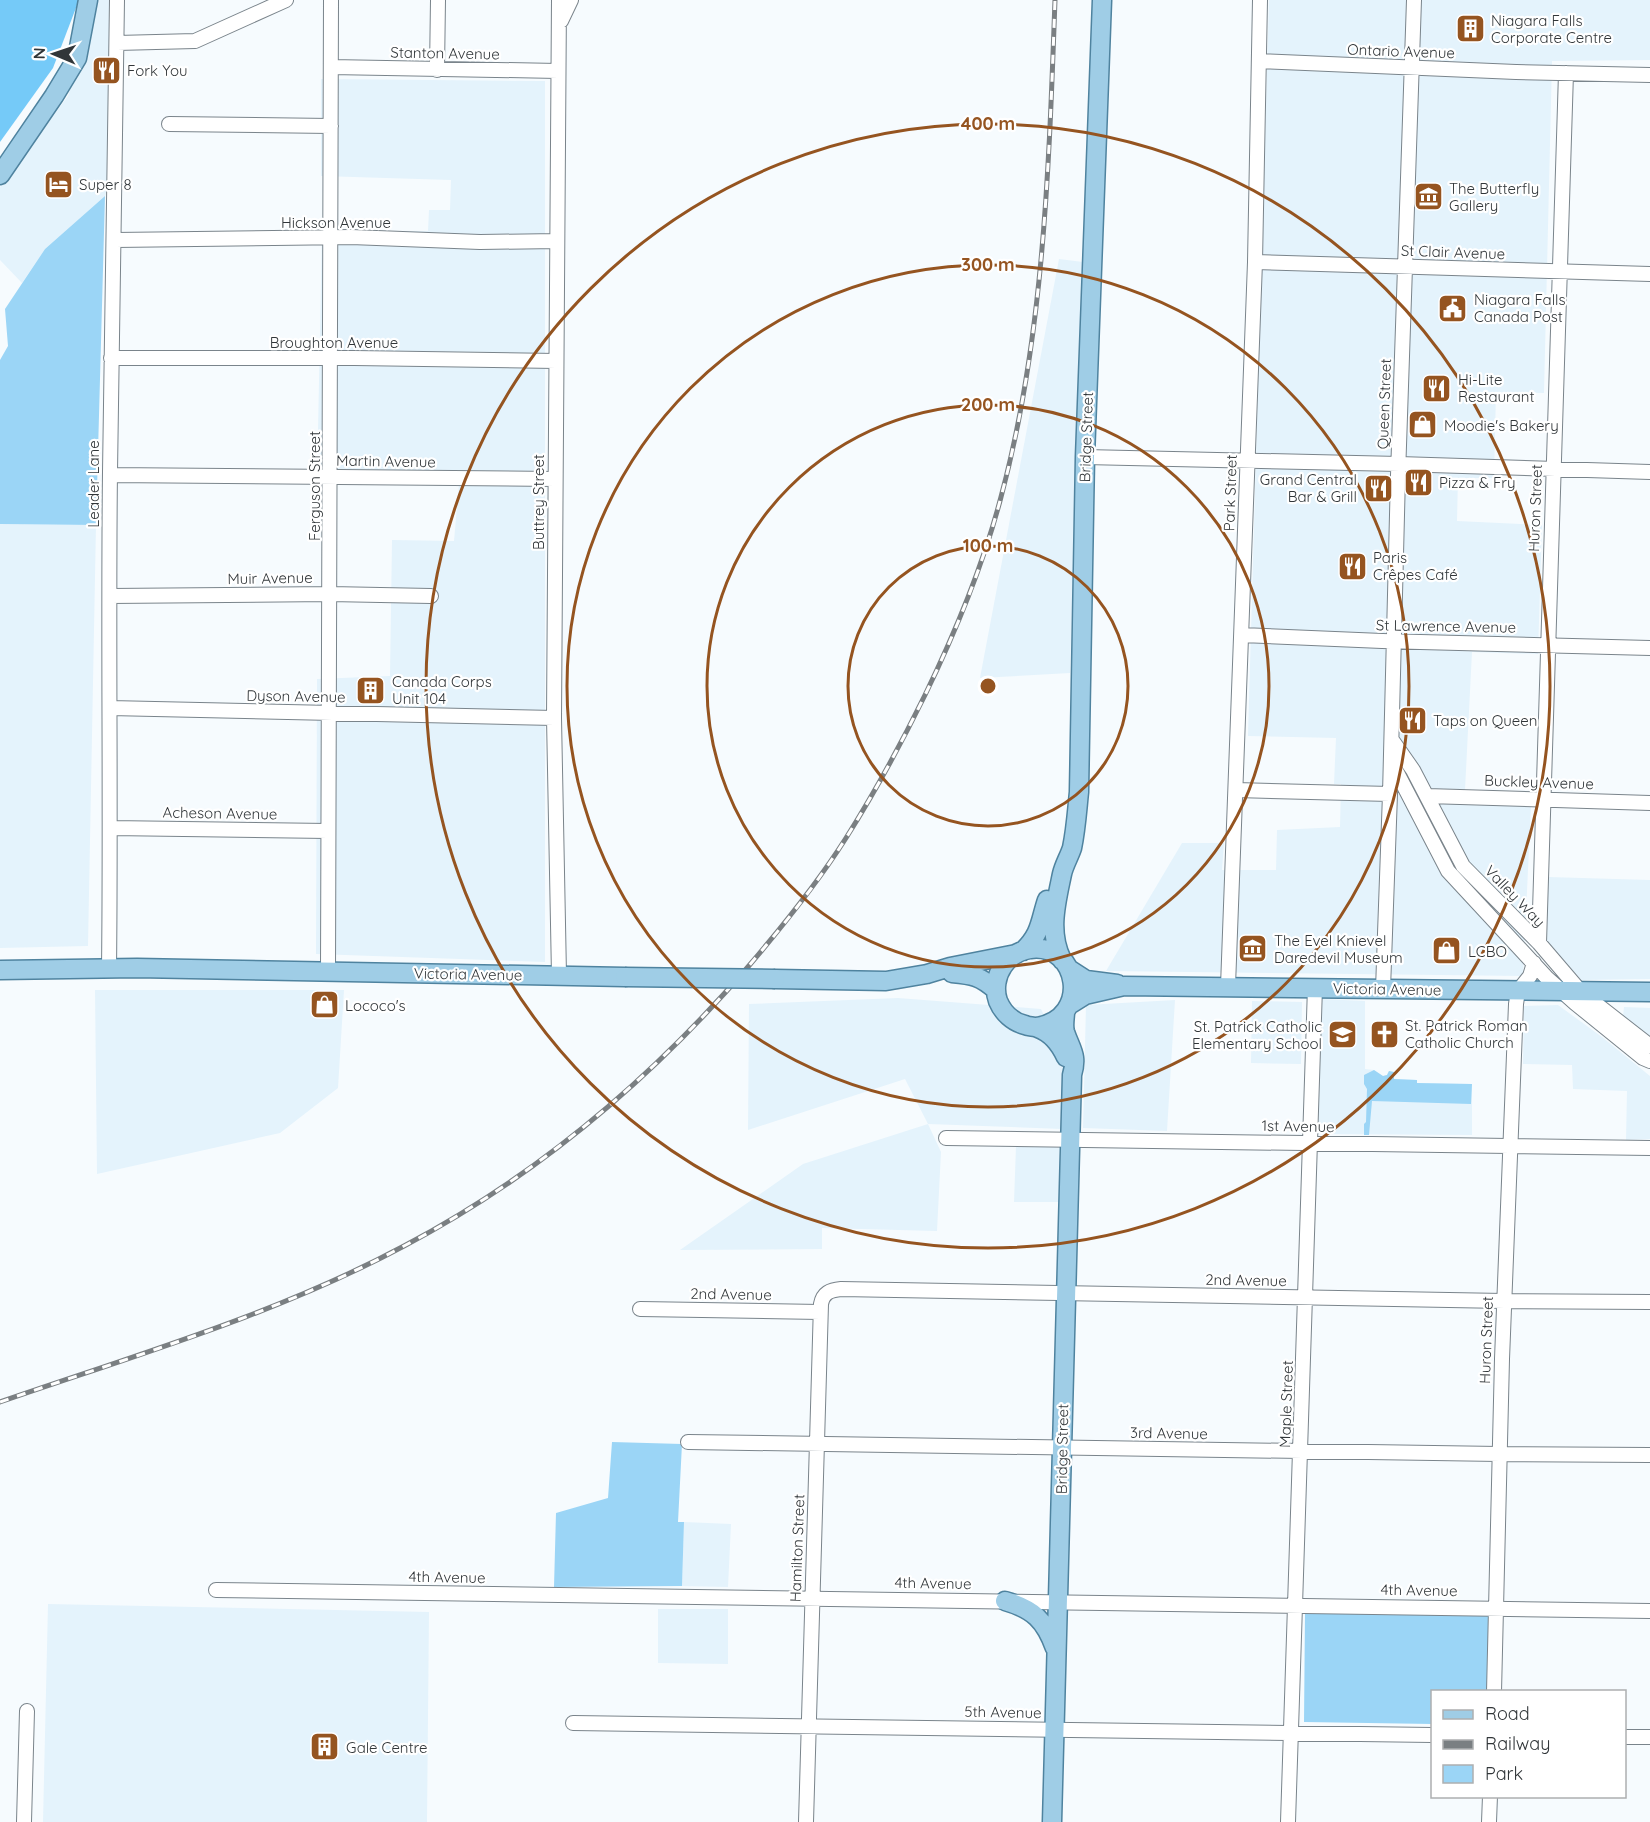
<svg xmlns="http://www.w3.org/2000/svg" width="1650" height="1822" viewBox="0 0 1650 1822" font-family="Quicksand,sans-serif">
<rect width="100%" height="100%" fill="#f6fbfe"/>
<path fill="#e4f3fc" d="M 98,0 L 124,0 L 119,153 L 105,196 L 45,249 L 22,283 L 0,260 L 0,187 L 68,96 Z
M 1269,0 L 1650,0 L 1650,60 L 1552,61 L 1544,393 L 1496,392 L 1494,478 L 1458,478 L 1457,521 L 1542,525 L 1538,654 L 1472,652 L 1465,790 L 1465,805 L 1531,806 L 1523,976 L 1106,971 L 1182,843 L 1224,843 L 1222,870 L 1276,870 L 1277,830 L 1340,827 L 1341,784 L 1334,784 L 1336,738 L 1248,736 Z
M 321,79 L 545,81 L 545,962 L 316,954 L 317,679 L 390,676 L 392,540 L 454,541 L 459,484 L 317,481 L 322,232 L 428,231 L 429,210 L 450,210 L 451,180 L 321,176 Z
M 1059,259 L 1083,262 L 1070,673 L 980,678 Z
M 0,524 L 96,525 L 88,946 L 0,948 Z
M 1548,877 L 1650,880 L 1650,979 L 1581,980 L 1547,943 Z
M 95,990 L 344,990 L 338,1088 L 280,1133 L 97,1174 Z
M 898,998 L 1041,1009 L 1064,1057 L 1062,1129 L 928,1124 L 941,1152 L 937,1231 L 822,1228 L 822,1249 L 680,1250 L 803,1164 L 928,1124 L 905,1079 L 748,1130 L 749,1004 Z
M 1322,999 L 1365,1001 L 1365,1069 L 1374,1070 L 1383,1076 L 1387,1075 L 1389,1071 L 1394,1072 L 1394,1079 L 1417,1080 L 1417,1083 L 1472,1084 L 1472,1135 L 1318,1134 Z
M 1175,1000 L 1167,1131 L 1083,1128 L 1086,1005 Z
M 1252,1001 L 1302,1002 L 1301,1064 L 1251,1063 Z
M 1558,1005 L 1602,1037 L 1650,1076 L 1650,1139 L 1626,1140 L 1627,1091 L 1573,1089 L 1572,1065 L 1523,1064 L 1524,1006 Z
M 1624,1007 L 1650,1008 L 1650,1036 L 1623,1016 Z
M 1016,1146 L 1059,1147 L 1061,1202 L 1014,1202 Z
M 684,1522 L 731,1524 L 728,1587 L 682,1586 Z
M 48,1604 L 429,1612 L 427,1822 L 43,1822 Z
M 658,1609 L 728,1609 L 728,1664 L 658,1663 Z"/>
<path fill="#9bd5f6" d="M 105,196 L 96,525 L 0,524 L 0,360 L 8,346 L 5,309 L 45,249 Z
M 1374,1070 L 1383,1076 L 1387,1075 L 1389,1071 L 1394,1072 L 1394,1079 L 1417,1080 L 1417,1083 L 1472,1084 L 1471,1104 L 1372,1101 L 1369,1135 L 1364,1135 L 1364,1124 L 1366,1122 L 1367,1089 L 1364,1084 L 1364,1075 Z
M 612,1442 L 682,1444 L 678,1522 L 684,1522 L 682,1586 L 554,1587 L 556,1513 L 608,1498 Z
M 1305,1612 L 1492,1614 L 1491,1691 L 1432,1692 L 1432,1724 L 1304,1722 Z"/>
<path fill="#75caf8" d="M 0,0 L 79,0 L 53,68 L 0,142 Z"/>
<g fill="none" stroke-linecap="round" stroke-linejoin="round">
<defs>
<path id="minor" d="M 559,0 L 554,718 L 559,975
M 561,21 L 571,0
M 117,43 L 195,41 L 286,0
M 1259,61 L 1516,72 L 1650,75
M 331,67 L 558,71
M 437,70 L 438,0
M 169,124 L 331,126
M 115,240 L 351,237 L 480,242 L 557,241
M 1255,262 L 1650,274
M 111,358 L 354,358 L 556,361
M 1085,457 L 1399,464 L 1650,472
M 110,475 L 555,479
M 110,596 L 330,594 L 431,596
M 1242,635 L 1382,641 L 1650,648
M 110,708 L 554,718
M 1392,740 L 1413,770 L 1463,866 L 1539,943 L 1581,992 L 1650,1046
M 1392,763 L 1448,871 L 1547,978 L 1575,1003 L 1643,1058 L 1650,1061
M 1236,790 L 1390,794
M 1427,796 L 1650,803
M 111,828 L 328,831
M 1539,943 L 1566,73
M 109,968 C 111,802 108,637 110,472 C 111,314 116,157 117,0
M 328,972 L 331,0
M 1228,986 L 1255,262 L 1260,0
M 1383,989 L 1390,794 L 1398,475 L 1414,0
M 946,1138 L 1650,1148
M 640,1309 L 820,1312
M 688,1442 L 1499,1454 L 1650,1455
M 216,1590 L 1650,1611
M 1494,1692 L 1502,1359 L 1516,1004 L 1518,991 L 1530,976 L 1534,963
M 573,1723 L 1432,1735
M 1624,1737 L 1650,1737
M 24,1822 L 27,1711
M 806,1822 L 821,1304 C 823,1293 830,1290 841,1289 L 1504,1301 L 1650,1302
M 1288,1822 L 1315,987
M 1489,1822 L 1490,1796"/>
<path id="major" d="M 0,175 L 54,96 L 77,58 L 88,0
M 1023,951 C 1041,934 1040,921 1047,900
M 1062,960 C 1048,932 1056,903 1062,874 C 1064,865 1069,857 1072,848 C 1076,829 1077,811 1079,792 L 1085,457 L 1102,0
M 1069,969 L 1086,980 L 1117,984
M 0,970 L 137,968 L 625,977
M 952,973 C 973,975 980,976 996,990
M 775,979 L 886,981 L 927,974 L 950,967 L 1016,954
M 1069,1005 L 1085,995 L 1124,986 L 1650,992
M 1037,1027 C 1092,1018 1079,942 1030,949 C 1018,951 1009,957 1003,966 C 996,976 994,990 998,1001 C 1003,1013 1013,1022 1025,1025 C 1029,1027 1034,1026 1038,1028 C 1052,1033 1060,1044 1066,1057
M 1005,1601 C 1033,1609 1045,1620 1055,1648
M 1052,1822 L 1072,1075 C 1078,1055 1071,1050 1065,1032 C 1063,1025 1065,1018 1065,1012"/>
</defs>
<use href="#minor" stroke="#7a848b" stroke-width="16"/>
<use href="#major" stroke="#4f839f" stroke-width="21"/>
<use href="#minor" stroke="#fff" stroke-width="14"/>
<use href="#major" stroke="#9fcde6" stroke-width="18"/>
<defs>
<path id="rail" d="M 0,1402 C 136,1355 277,1314 404,1246 C 535,1177 650,1080 747,968 C 782,927 817,884 846,838 C 875,792 901,744 925,695 C 956,631 983,566 1001,497 C 1044,337 1049,165 1055,0"/>
</defs>
<use href="#rail" stroke="#7a7f82" stroke-width="5"/>
<use href="#rail" stroke="#fff" stroke-width="3" stroke-dasharray="9" stroke-linecap="butt"/>
<defs>
<path id="major-bridge" d="M 625,977 L 775,979"/>
</defs>
<use href="#major-bridge" stroke="#4f839f" stroke-width="21" stroke-linecap="butt"/>
<use href="#major-bridge" stroke="#9fcde6" stroke-width="18"/>
</g>
<g fill="none" stroke="#955420" stroke-width="3">
<circle cx="988" cy="686" r="140"/>
<circle cx="988" cy="686" r="281"/>
<circle cx="988" cy="686" r="421"/>
<circle cx="988" cy="686" r="562"/>
</g>
<defs>
<symbol id="building-square" viewBox="-11 -11 22 22"><rect x="-9" y="-9" width="18" height="18" rx="4" fill="#955420" stroke="#fff"/><path d="M-4-6H4V6H1V3H-1V6H-4ZM-2.5-4.3h1.7v1.8h-1.7ZM.8-4.3h1.7v1.8H.8ZM-2.5-1h1.7V.8h-1.7ZM.8-1h1.7V.8H.8Z" fill="#fff"/></symbol>
<symbol id="restaurant-square" viewBox="-11 -11 22 22"><rect x="-9" y="-9" width="18" height="18" rx="4" fill="#955420" stroke="#fff"/><path d="M-5-6h1v4h1v-4h1v4h1v-4h1v5L-1.5 .5V6h-2V.5L-5-1ZM5-6V6H3V1.5H1.5Q1.5-4 5-6Z" fill="#fff"/></symbol>
<symbol id="hotel-square" viewBox="-11 -11 22 22"><rect x="-9" y="-9" width="18" height="18" rx="4" fill="#955420" stroke="#fff"/><path d="M-6-4.5h1.5V1H6V5H4.5V3h-9V5H-6ZM-4 0a1.8 1.8 0 1 1 3.6 0ZM.5 0V-2.5h3Q6-2.5 6 0Z" fill="#fff"/></symbol>
<symbol id="museum-square" viewBox="-11 -11 22 22"><rect x="-9" y="-9" width="18" height="18" rx="4" fill="#955420" stroke="#fff"/><path d="M0-6L6-3V-2H-6V-3ZM-5-1h2V3h-2ZM-1-1h2V3h-2ZM3-1h2V3H3ZM-6 4H6V6H-6Z" fill="#fff"/></symbol>
<symbol id="civic-square" viewBox="-11 -11 22 22"><rect x="-9" y="-9" width="18" height="18" rx="4" fill="#955420" stroke="#fff"/><path d="M-.6-6.5H3V-4.5H.6V-3L4-1V1h2V6H-6V1h2V-1L-.6-3ZM-1.2 2.5V6h2.4V2.5Z" fill="#fff"/></symbol>
<symbol id="shop-square" viewBox="-11 -11 22 22"><rect x="-9" y="-9" width="18" height="18" rx="4" fill="#955420" stroke="#fff"/><path d="M-5-2.5h2.3a2.7 3.5 0 0 1 5.4 0H5L5.5 6h-11ZM-1.5-2.5h3a1.5 2.3 0 0 0-3 0Z" fill="#fff"/></symbol>
<symbol id="church-square" viewBox="-11 -11 22 22"><rect x="-9" y="-9" width="18" height="18" rx="4" fill="#955420" stroke="#fff"/><path d="M-1.2-6h2.4v3.5h3.3v2.4h-3.3V6h-2.4V-.1h-3.3v-2.4h3.3Z" fill="#fff"/></symbol>
<symbol id="school-square" viewBox="-11 -11 22 22"><rect x="-9" y="-9" width="18" height="18" rx="4" fill="#955420" stroke="#fff"/><path d="M0-5L7-2L0 1L-7-2ZM-4 1L0 2.5L4 1V4Q0 6-4 4Z" fill="#fff"/></symbol>
</defs>
<g fill-rule="evenodd">
<use href="#building-square" x="1454" y="12" width="33" height="33"/>
<use href="#restaurant-square" x="90" y="54" width="33" height="33"/>
<use href="#hotel-square" x="42" y="168" width="33" height="33"/>
<use href="#museum-square" x="1412" y="180" width="33" height="33"/>
<use href="#civic-square" x="1436" y="292" width="33" height="33"/>
<use href="#restaurant-square" x="1420" y="372" width="33" height="33"/>
<use href="#shop-square" x="1406" y="408" width="33" height="33"/>
<use href="#restaurant-square" x="1402" y="466" width="33" height="33"/>
<use href="#restaurant-square" x="1362" y="472" width="33" height="33"/>
<use href="#restaurant-square" x="1336" y="550" width="33" height="33"/>
<use href="#building-square" x="354" y="674" width="33" height="33"/>
<use href="#restaurant-square" x="1396" y="704" width="33" height="33"/>
<use href="#museum-square" x="1236" y="932" width="33" height="33"/>
<use href="#shop-square" x="1430" y="934" width="33" height="33"/>
<use href="#shop-square" x="308" y="988" width="33" height="33"/>
<use href="#church-square" x="1368" y="1018" width="33" height="33"/>
<use href="#school-square" x="1326" y="1018" width="33" height="33"/>
<use href="#building-square" x="308" y="1730" width="33" height="33"/>
</g>
<g text-anchor="middle" dominant-baseline="central" stroke-width="4.5" stroke-linejoin="round" paint-order="stroke">
<g font-size="15" fill="#313639" stroke="#fff" text-anchor="start">
<text x="1491" y="20">Niagara Falls<tspan x="1491" dy="17">Corporate Centre</tspan></text>
<text x="127" y="70">Fork You</text>
<text x="79" y="184">Super 8</text>
<text x="1449" y="188">The Butterfly<tspan x="1449" dy="17">Gallery</tspan></text>
<text x="1474" y="299">Niagara Falls<tspan x="1474" dy="17">Canada Post</tspan></text>
<text x="1458" y="379">Hi-Lite<tspan x="1458" dy="17">Restaurant</tspan></text>
<text x="1444" y="425">Moodie's Bakery</text>
<text x="1357" y="479" text-anchor="end">Grand Central<tspan x="1357" dy="17">Bar &amp; Grill</tspan></text>
<text x="1439" y="482">Pizza &amp; Fry</text>
<text x="1373" y="557">Paris<tspan x="1373" dy="17">Crêpes Café</tspan></text>
<text x="392" y="681">Canada Corps<tspan x="392" dy="17">Unit 104</tspan></text>
<text x="1433" y="720">Taps on Queen</text>
<text x="1274" y="940">The Evel Knievel<tspan x="1274" dy="17">Daredevil Museum</tspan></text>
<text x="1468" y="951">LCBO</text>
<text x="345" y="1005">Lococo's</text>
<text x="1405" y="1025">St. Patrick Roman<tspan x="1405" dy="17">Catholic Church</tspan></text>
<text x="1322" y="1026" text-anchor="end">St. Patrick Catholic<tspan x="1322" dy="17">Elementary School</tspan></text>
<text x="346" y="1747">Gale Centre</text>
</g>
<g font-size="15" fill="#313639" stroke="#fff">
<text transform="translate(1401 51) rotate(2)">Ontario Avenue</text>
<text transform="translate(445 53) rotate(1)">Stanton Avenue</text>
<text x="336" y="222">Hickson Avenue</text>
<text transform="translate(1453 252) rotate(2)">St Clair Avenue</text>
<text x="334" y="342">Broughton Avenue</text>
<text transform="translate(1384 404) rotate(-88)">Queen Street</text>
<text transform="translate(1086 437) rotate(-88)">Bridge Street</text>
<text transform="translate(386 461) rotate(1)">Martin Avenue</text>
<text transform="translate(93 484) rotate(-90)">Leader Lane</text>
<text transform="translate(314 486) rotate(-90)">Ferguson Street</text>
<text transform="translate(1230 493) rotate(-88)">Park Street</text>
<text transform="translate(538 502) rotate(-90)">Buttrey Street</text>
<text transform="translate(1535 508) rotate(-88)">Huron Street</text>
<text transform="translate(270 578) rotate(-1)">Muir Avenue</text>
<text transform="translate(1446 626) rotate(1)">St Lawrence Avenue</text>
<text transform="translate(296 696) rotate(1)">Dyson Avenue</text>
<text transform="translate(1539 782) rotate(2)">Buckley Avenue</text>
<text transform="translate(220 813) rotate(1)">Acheson Avenue</text>
<text transform="translate(1515 896) rotate(46)">Valley Way</text>
<text transform="translate(468 974) rotate(1)">Victoria Avenue</text>
<text transform="translate(1387 989) rotate(1)">Victoria Avenue</text>
<text transform="translate(1298 1126) rotate(1)">1st Avenue</text>
<text transform="translate(1246 1280) rotate(1)">2nd Avenue</text>
<text transform="translate(731 1294) rotate(1)">2nd Avenue</text>
<text transform="translate(1486 1340) rotate(-88)">Huron Street</text>
<text transform="translate(1286 1404) rotate(-88)">Maple Street</text>
<text transform="translate(1169 1433) rotate(1)">3rd Avenue</text>
<text transform="translate(1062 1449) rotate(-89)">Bridge Street</text>
<text transform="translate(797 1548) rotate(-88)">Hamilton Street</text>
<text transform="translate(447 1577) rotate(1)">4th Avenue</text>
<text transform="translate(933 1583) rotate(1)">4th Avenue</text>
<text transform="translate(1419 1590) rotate(1)">4th Avenue</text>
<text transform="translate(1003 1712) rotate(1)">5th Avenue</text>
</g>
</g>
<circle cx="988" cy="686" r="9" fill="#955420" stroke="#fff" stroke-width="3"/>
<g font-size="18" text-anchor="middle" font-weight="bold" fill="#955420" stroke="#fff" stroke-width="4.5" stroke-linejoin="round" paint-order="stroke">
<text x="988" y="130">400 m</text>
<text x="988" y="271">300 m</text>
<text x="988" y="411">200 m</text>
<text x="988" y="552">100 m</text>
</g>
<rect x="1431" y="1690" width="195" height="108" fill="#ffffff" stroke="#adafb0" stroke-width="1.5"/>
<rect x="1443" y="1710" width="30" height="9" fill="#9fcde6" stroke="#adafb0" stroke-width="1.5"/>
<text x="1485" y="1720" font-size="18" fill="#313639">Road</text>
<rect x="1443" y="1740" width="30" height="9" fill="#7a7f82" stroke="#adafb0" stroke-width="1.5"/>
<text x="1485" y="1750" font-size="18" fill="#313639">Railway</text>
<rect x="1443" y="1765" width="30" height="18" fill="#9bd5f6" stroke="#adafb0" stroke-width="1.5"/>
<text x="1485" y="1780" font-size="18" fill="#313639">Park</text>
<g transform="translate(54 54) rotate(272)" stroke="#ffffff" stroke-width="4.5" paint-order="stroke">
<path d="M0-4.5L10 22L0 15L-10 22Z" fill="#313639"/>
<text y="-9" font-size="16" font-weight="bold" text-anchor="middle" fill="#313639">N</text>
</g>
</svg>
